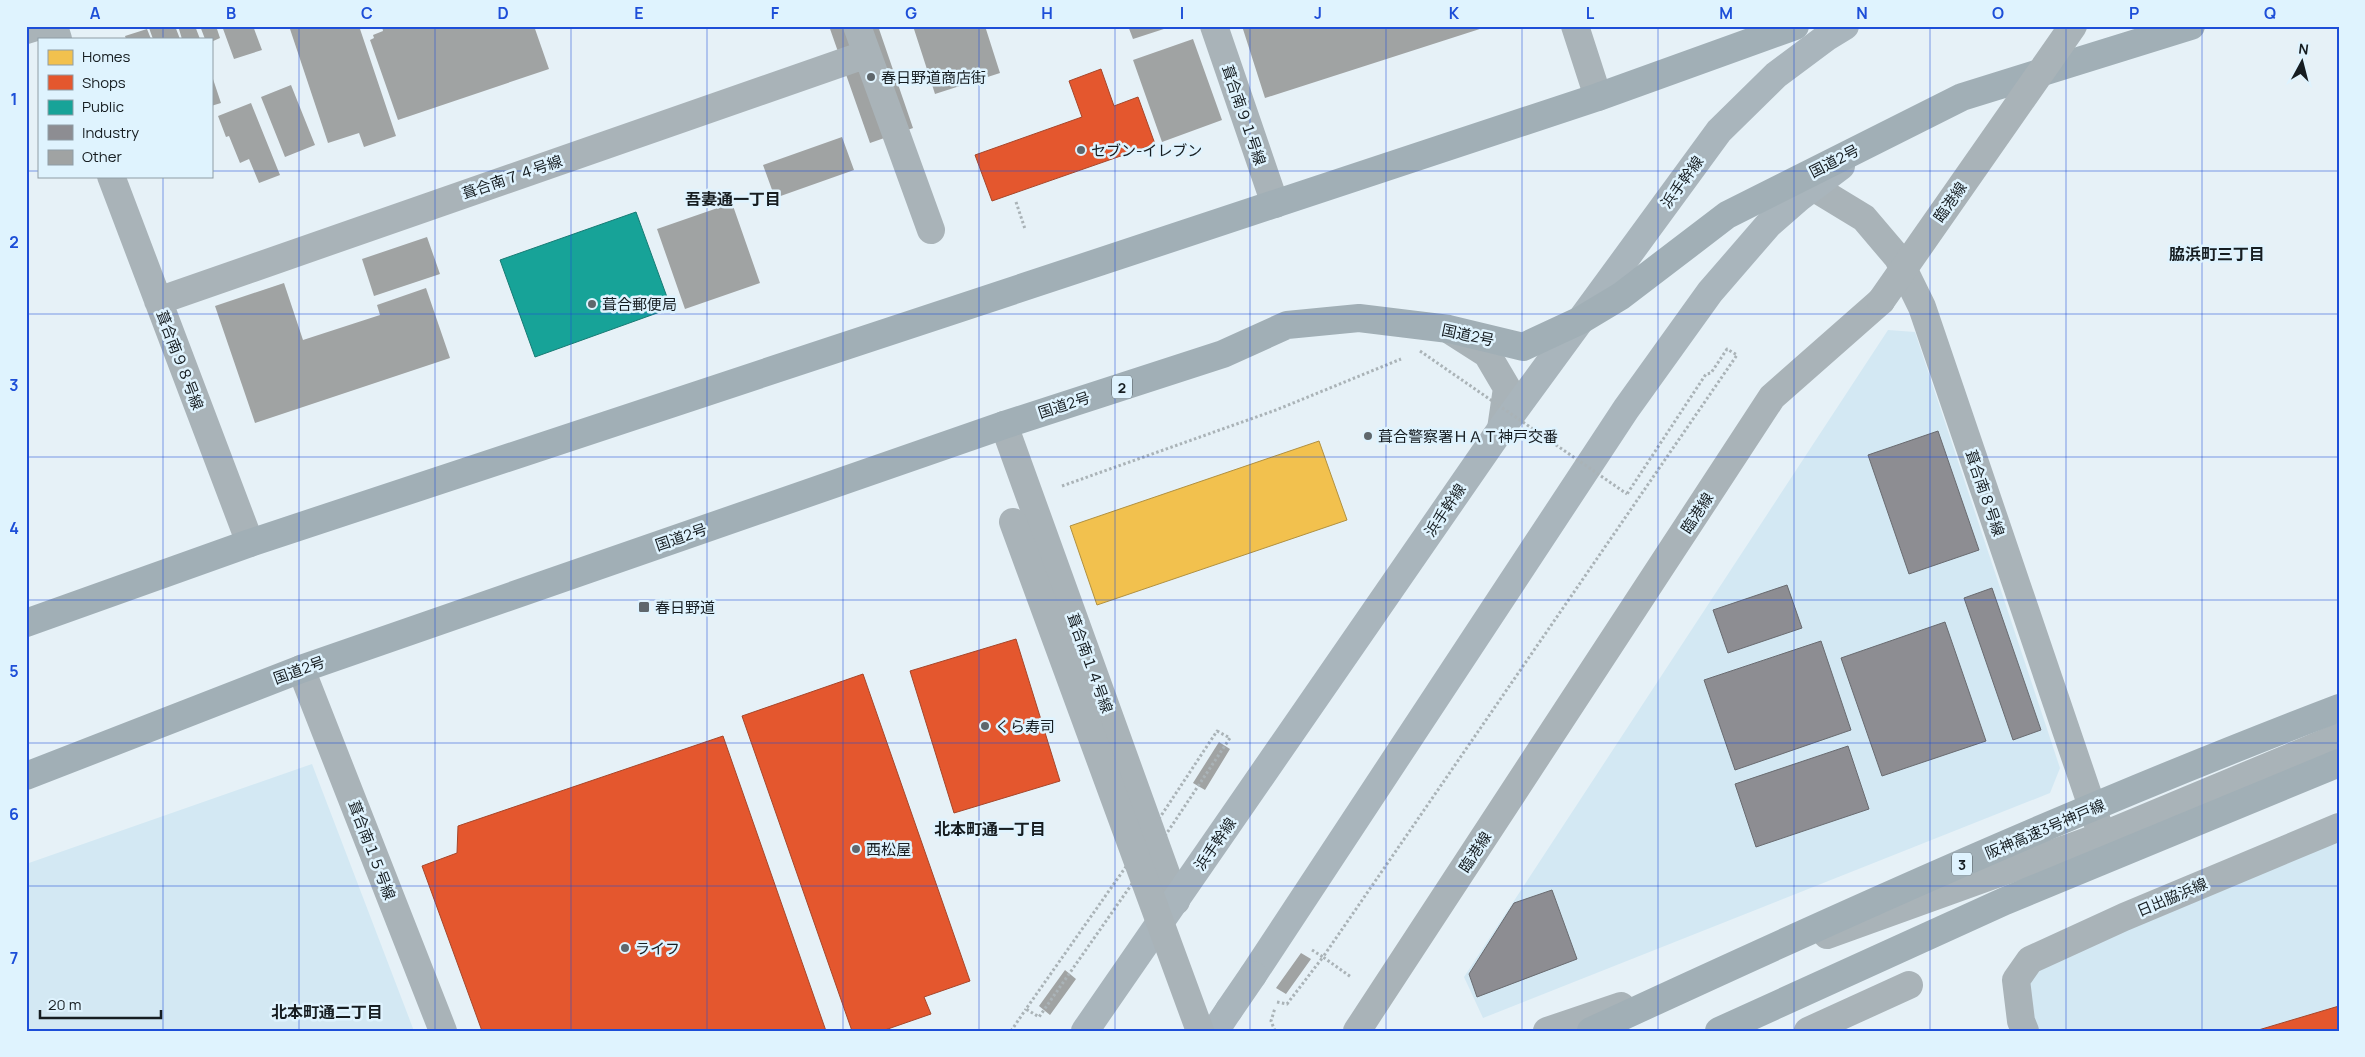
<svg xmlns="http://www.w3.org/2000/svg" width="2365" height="1057" viewBox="0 0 2365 1057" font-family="Manrope,'Noto Sans JP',sans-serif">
<rect width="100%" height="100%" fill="#e6f1f7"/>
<path fill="#d3e8f3" d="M 1888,330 L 1915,332 L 2060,768 L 2050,793 L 1483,1018 L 1464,977 Z
M 312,764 L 414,1031 L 26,1031 L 26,864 Z
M 2339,827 L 2339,1031 L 2025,1031 L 2030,960 Z"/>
<path fill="#f2c14e" stroke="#b09040" d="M 1319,441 L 1347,520 L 1097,605 L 1070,526 Z"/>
<path fill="#e4572e" stroke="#a6462a" d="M 1101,69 L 1114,106 L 1138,97 L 1155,144 L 992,201 L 975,155 L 1082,117 L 1069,81 Z
M 1016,639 L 1060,781 L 954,813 L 910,671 Z
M 863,674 L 970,981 L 924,997 L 931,1014 L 882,1031 L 852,1031 L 742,716 Z
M 723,736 L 826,1031 L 482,1031 L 422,866 L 457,853 L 458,826 Z
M 2339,1006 L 2339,1031 L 2255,1031 Z"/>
<path fill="#17a398" stroke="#177b74" d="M 636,212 L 671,308 L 535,357 L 500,260 Z"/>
<path fill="#8d8d92" stroke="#696b70" d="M 1938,431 L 1979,550 L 1909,574 L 1868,455 Z
M 1787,585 L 1802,628 L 1728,653 L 1713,610 Z
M 1992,588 L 2041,730 L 2013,740 L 1964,598 Z
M 1945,622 L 1986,741 L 1882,776 L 1841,658 Z
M 1821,641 L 1851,730 L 1735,770 L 1704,680 Z
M 1848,746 L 1869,809 L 1756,847 L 1735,784 Z
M 1552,890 L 1577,959 L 1477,997 L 1469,974 L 1514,903 Z"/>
<path fill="#a0a3a3" d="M 153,26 L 175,26 L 180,39 L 153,39 L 149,28 Z
M 178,26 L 195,26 L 200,39 L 182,39 Z
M 200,26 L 216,26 L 220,38 L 211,42 L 211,39 L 205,39 Z
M 222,26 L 253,26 L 262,50 L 234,59 Z
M 289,26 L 359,26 L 396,136 L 364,147 L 359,133 L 328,143 Z
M 382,26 L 534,26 L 549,69 L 398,120 L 370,40 L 374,38 L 373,35 L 383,31 Z
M 829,26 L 878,26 L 913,128 L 870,143 Z
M 913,26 L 985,26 L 1000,73 L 935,94 Z
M 1128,26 L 1170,26 L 1170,27 L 1133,39 Z
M 1242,26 L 1486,26 L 1486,27 L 1265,98 Z
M 147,29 L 151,39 L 126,39 L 125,36 Z
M 1193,39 L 1222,120 L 1162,142 L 1133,60 Z
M 211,79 L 213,79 L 221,103 L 211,106 Z
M 291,85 L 315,145 L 285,157 L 261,97 Z
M 251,103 L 280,175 L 259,183 L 249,159 L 240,163 L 229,136 L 226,137 L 218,116 Z
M 842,137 L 854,170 L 775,198 L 763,165 Z
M 732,203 L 760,283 L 685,309 L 657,229 Z
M 427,237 L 440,274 L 374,296 L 362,259 Z
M 284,283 L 303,340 L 380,315 L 377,305 L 426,288 L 450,358 L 255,423 L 215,306 Z
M 1219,742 L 1230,749 L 1205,790 L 1193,783 Z
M 1301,953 L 1311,959 L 1286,994 L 1276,988 Z
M 1065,970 L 1076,979 L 1050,1015 L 1039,1006 Z"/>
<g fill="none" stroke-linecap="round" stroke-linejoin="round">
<path stroke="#aab3b7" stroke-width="3" stroke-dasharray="2.5 2.5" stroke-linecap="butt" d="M 1016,202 L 1025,229
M 1062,486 L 1276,410 L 1401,359
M 1217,731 L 1230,738 L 1157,848 L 1039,1017 L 1026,1009 L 1151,831 Z
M 1312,950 L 1323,957 L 1737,355 L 1727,349 L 1711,373 L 1706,374 L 1627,494
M 1277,1002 L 1287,1004 L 1323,957 L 1351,977
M 1011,1031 L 1026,1009
M 1275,1031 L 1271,1021 L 1275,1008"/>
<path stroke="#a9b3b8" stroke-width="28" d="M 54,26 L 58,39
M 857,26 L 931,230
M 1214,26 L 1275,204
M 1575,26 L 1598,97
M 26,30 L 39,26
M 111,176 L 250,543
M 1813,187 L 1864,218 L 1898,258 L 1922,307 L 2100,830
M 158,301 L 867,54
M 1451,331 L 1487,354 L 1507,388 L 1501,429
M 1004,425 L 1176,901
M 301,669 L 443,1031
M 1827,935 L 2102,836 L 2339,737
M 1357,1031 L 1772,397 L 1881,301
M 1547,1031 L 1621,1006
M 1808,1031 L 1909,985
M 2025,1031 L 2021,1021 L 2016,980 L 2030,960 L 2124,917 L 2339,827"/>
<path stroke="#a9b5bc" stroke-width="28" d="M 1253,975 L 1626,409 L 1710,292 L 1768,225 L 1800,197 L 1841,166
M 1085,1031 L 1501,429 L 1719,131 L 1776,75 L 1827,37 L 1845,26
M 1215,1031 L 1229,1010"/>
<path stroke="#a1afb6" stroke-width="28" d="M 26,623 L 250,543 L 1598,97 L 1795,26
M 26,776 L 301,669 L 1004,425 L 1223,354 L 1287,325 L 1359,318 L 1449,329 L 1523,347 L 1581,320 L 1621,296 L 1727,215 L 1962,97 L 2191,26
M 1719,1031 L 2005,901 L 2339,763"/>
<path stroke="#aab3b7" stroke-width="3" stroke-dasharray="2.5 2.5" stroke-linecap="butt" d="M 1420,351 L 1627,494"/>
<path stroke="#a9b3b8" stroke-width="28" d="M 1881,301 L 2073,26
M 1013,522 L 1200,1031"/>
<path stroke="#a9b5bc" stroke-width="28" d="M 1229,1010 L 1253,975"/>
<path stroke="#a1afb6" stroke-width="28" d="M 1591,1031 C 1837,917 2085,805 2339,708"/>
</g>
<path fill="none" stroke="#1d4ed8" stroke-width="1" stroke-opacity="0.55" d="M 163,26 L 163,39M 299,26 L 299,1031M 435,26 L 435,1031M 571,26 L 571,1031M 707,26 L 707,1031M 843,26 L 843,1031M 979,26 L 979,1031M 1115,26 L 1115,1031M 1250,26 L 1250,1031M 1386,26 L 1386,1031M 1522,26 L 1522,1031M 1658,26 L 1658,1031M 1794,26 L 1794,1031M 1930,26 L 1930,1031M 2066,26 L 2066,1031M 2202,26 L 2202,1031M 26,171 L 39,171M 211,171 L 2339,171M 163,176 L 163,1031M 26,314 L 2339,314M 26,457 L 2339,457M 26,600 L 2339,600M 26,743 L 2339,743M 26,886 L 2339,886"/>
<g fill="#5f676c" stroke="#dff3fe" stroke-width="2">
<circle cx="871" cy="77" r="5"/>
<circle cx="1081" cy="150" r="5"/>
<circle cx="592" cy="304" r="5"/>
<circle cx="1368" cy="436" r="5"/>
<rect x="638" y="601" width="12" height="12" rx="2.5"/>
<circle cx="985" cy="726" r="5"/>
<circle cx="856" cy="849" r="5"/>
<circle cx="625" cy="948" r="5"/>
</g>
<g text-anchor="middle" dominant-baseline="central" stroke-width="5" stroke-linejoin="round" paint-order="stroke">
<g fill="#dff3fe" stroke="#525d63" stroke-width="1">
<rect x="1112" y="375.5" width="20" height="23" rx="4"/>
<rect x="1952" y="852.5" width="20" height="23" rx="4"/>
</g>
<g font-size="14" font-weight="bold" fill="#161d21">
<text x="1122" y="387">2</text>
<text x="1962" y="864">3</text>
</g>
<g font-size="15" fill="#161d21" stroke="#dff3fe" text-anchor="start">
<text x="881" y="77">春日野道商店街</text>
<text x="1091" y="150">セブン-イレブン</text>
<text x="602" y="304">葺合郵便局</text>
<text x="1378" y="436">葺合警察署ＨＡＴ神戸交番</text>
<text x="655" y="607">春日野道</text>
<text x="995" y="726">くら寿司</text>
<text x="866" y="849">西松屋</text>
<text x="635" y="948">ライフ</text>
</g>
<g font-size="15" fill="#161d21" stroke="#dff3fe">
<text transform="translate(1244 115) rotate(71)">葺合南９１号線</text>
<text transform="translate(1834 161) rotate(-27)">国道2号</text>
<text transform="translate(512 177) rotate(-19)">葺合南７４号線</text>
<text transform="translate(1682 182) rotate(-54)">浜手幹線</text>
<text transform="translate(1950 202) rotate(-55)">臨港線</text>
<text transform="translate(1468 335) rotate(12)">国道2号</text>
<text transform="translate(180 360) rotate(69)">葺合南９８号線</text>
<text transform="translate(1064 405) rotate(-18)">国道2号</text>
<text transform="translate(1985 493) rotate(71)">葺合南８号線</text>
<text transform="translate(1445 510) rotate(-56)">浜手幹線</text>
<text transform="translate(1697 513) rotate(-57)">臨港線</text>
<text transform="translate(681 537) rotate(-19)">国道2号</text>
<text transform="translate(1090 663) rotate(70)">葺合南１４号線</text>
<text transform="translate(299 670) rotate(-20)">国道2号</text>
<text transform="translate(2045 829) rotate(-23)">阪神高速3号神戸線</text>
<text transform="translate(1215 844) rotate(-55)">浜手幹線</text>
<text transform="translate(372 850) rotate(69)">葺合南１５号線</text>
<text transform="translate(1475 852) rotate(-57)">臨港線</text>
<text transform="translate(2172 897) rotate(-23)">日出脇浜線</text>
</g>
<g font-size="16" font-weight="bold" fill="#161d21" stroke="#dff3fe">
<text x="733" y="199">吾妻通一丁目</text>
<text x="2217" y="254">脇浜町三丁目</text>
<text x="990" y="829">北本町通一丁目</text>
<text x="327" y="1012">北本町通二丁目</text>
</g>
</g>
<rect width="2365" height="1057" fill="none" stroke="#dff3fe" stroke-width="55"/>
<rect x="38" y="38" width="175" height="140" fill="#dff3fe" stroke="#8f9da6"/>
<rect x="48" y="50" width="25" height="15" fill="#f2c14e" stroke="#8f9da6"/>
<text x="82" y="62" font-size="15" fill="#161d21">Homes</text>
<rect x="48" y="75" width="25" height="15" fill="#e4572e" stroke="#8f9da6"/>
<text x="82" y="88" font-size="15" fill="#161d21">Shops</text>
<rect x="48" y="100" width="25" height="15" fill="#17a398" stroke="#8f9da6"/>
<text x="82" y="112" font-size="15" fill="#161d21">Public</text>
<rect x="48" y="125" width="25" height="15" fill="#8d8d92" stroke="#8f9da6"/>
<text x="82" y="138" font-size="15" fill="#161d21">Industry</text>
<rect x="48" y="150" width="25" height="15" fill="#a0a3a3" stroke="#8f9da6"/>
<text x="82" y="162" font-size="15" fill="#161d21">Other</text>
<g transform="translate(2302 62) rotate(7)" stroke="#dff3fe" stroke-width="4" paint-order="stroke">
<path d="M0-4L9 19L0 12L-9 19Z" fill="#161d21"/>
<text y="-8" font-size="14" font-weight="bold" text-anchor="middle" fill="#161d21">N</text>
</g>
<path d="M40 1010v8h121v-8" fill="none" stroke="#161d21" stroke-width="2.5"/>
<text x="48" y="1010" font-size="15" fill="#161d21" stroke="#dff3fe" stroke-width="4" paint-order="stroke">20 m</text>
<rect x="28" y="28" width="2310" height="1002" fill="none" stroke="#1d4ed8" stroke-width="2"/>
<g font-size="16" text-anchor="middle" font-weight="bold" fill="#1d4ed8">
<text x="95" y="19">A</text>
<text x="231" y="19">B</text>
<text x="367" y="19">C</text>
<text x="503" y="19">D</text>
<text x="639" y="19">E</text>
<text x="775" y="19">F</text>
<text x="911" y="19">G</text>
<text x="1047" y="19">H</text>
<text x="1182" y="19">I</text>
<text x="1318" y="19">J</text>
<text x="1454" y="19">K</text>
<text x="1590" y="19">L</text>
<text x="1726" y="19">M</text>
<text x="1862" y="19">N</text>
<text x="1998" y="19">O</text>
<text x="2134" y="19">P</text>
<text x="2270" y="19">Q</text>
<text x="14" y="105">1</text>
<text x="14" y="248">2</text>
<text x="14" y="391">3</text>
<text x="14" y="534">4</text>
<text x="14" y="677">5</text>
<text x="14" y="820">6</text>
<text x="14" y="964">7</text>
</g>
</svg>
